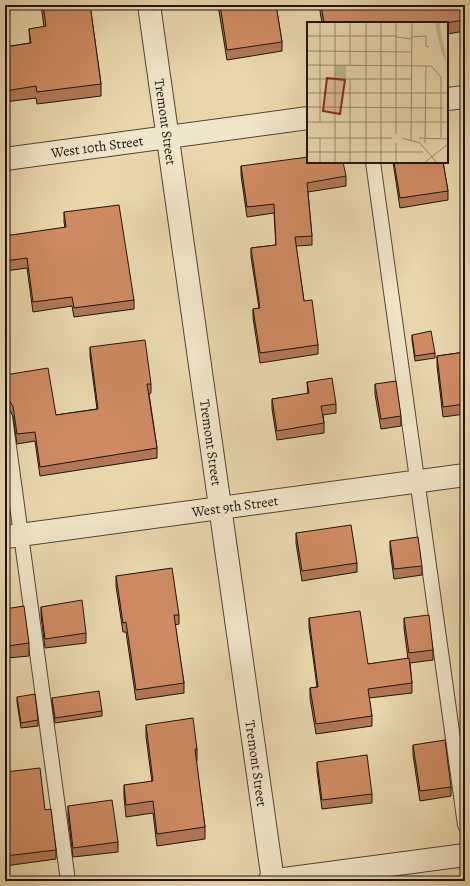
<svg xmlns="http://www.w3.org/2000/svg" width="470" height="886" viewBox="0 0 470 886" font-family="Alegreya,serif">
<rect width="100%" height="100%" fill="#e7d7ab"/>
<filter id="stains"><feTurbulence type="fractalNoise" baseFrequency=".005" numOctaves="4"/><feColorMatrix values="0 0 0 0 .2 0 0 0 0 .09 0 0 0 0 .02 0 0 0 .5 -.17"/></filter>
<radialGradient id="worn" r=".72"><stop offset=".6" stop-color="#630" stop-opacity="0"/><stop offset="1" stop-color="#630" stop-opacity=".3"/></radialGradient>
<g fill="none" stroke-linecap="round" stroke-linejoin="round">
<defs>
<path id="service" d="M 373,162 L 465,825
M 5,417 L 68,881"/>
<g id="minor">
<path id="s1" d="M 149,5 L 273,881"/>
<path d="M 447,99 L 465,97"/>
<path id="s2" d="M 5,159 L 308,118"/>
<path id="s3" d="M 5,537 L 465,475"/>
<path d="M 269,881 L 465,855"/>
</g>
</defs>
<use href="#service" stroke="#524434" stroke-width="16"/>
<use href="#minor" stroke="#524434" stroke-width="24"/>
<use href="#service" stroke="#efe5c8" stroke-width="14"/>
<use href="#minor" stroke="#efe5c8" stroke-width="22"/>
</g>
<path fill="#b27755" stroke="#20130d" d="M 41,5 L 90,5 L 101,84 L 101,96 L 37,104 L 36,98 L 5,102 L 5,47 L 30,43 L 29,29 L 44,27 Z
M 218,5 L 276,5 L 282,42 L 282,51 L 227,60 Z
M 319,5 L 465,5 L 465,31 L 447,34 L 447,23 L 322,23 Z
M 393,162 L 443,162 L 448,191 L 448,200 L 400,208 Z
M 241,166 L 346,176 L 346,186 L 308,192 L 312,236 L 312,245 L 296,246 L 304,301 L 318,345 L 318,354 L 260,363 L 253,318 L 253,309 L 259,308 L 251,257 L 251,248 L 276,245 L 274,213 L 247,217 L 241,175 Z
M 64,212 L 134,300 L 134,309 L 74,317 L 72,306 L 33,312 L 27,268 L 5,271 L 5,236 L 65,228 L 64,222 Z
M 412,335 L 435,353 L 435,358 L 415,361 L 412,340 Z
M 90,347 L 151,384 L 151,393 L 149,394 L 157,448 L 157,458 L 40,476 L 35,441 L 17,444 L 13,416 L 9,409 L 5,409 L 5,375 L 56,415 L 97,409 L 90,356 Z
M 465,352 L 465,414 L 443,417 L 437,366 L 437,356 Z
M 307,382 L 336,404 L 336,413 L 323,415 L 324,423 L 324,433 L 277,440 L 272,409 L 272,399 L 308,394 Z
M 375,384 L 401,416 L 401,426 L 381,429 L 375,394 Z
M 296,533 L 357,563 L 357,572 L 302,581 L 296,543 Z
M 390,541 L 422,566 L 422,575 L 394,579 L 390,550 Z
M 116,576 L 179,615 L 179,624 L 175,625 L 184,683 L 184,693 L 136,700 L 126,632 L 123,632 L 116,586 Z
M 41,607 L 86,633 L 86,643 L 45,648 L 41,616 Z
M 5,609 L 29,643 L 29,656 L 8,658 L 8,656 L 5,656 Z
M 309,618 L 368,664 L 408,659 L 404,628 L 404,618 L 433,650 L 433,660 L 410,663 L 412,683 L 412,693 L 369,698 L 372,716 L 372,726 L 316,734 L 310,698 L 310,688 L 317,687 L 309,627 Z
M 17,697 L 38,720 L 38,726 L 21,728 L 17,702 Z
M 52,698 L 102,711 L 102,716 L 55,723 L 52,703 Z
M 146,725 L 197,749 L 197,761 L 196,761 L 205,827 L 205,839 L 157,846 L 153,813 L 126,817 L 124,797 L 124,785 L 152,782 L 146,737 Z
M 413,745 L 451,787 L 451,796 L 420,801 L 413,755 Z
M 317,762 L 372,794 L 372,803 L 322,809 L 317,771 Z
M 5,772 L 45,810 L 56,850 L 56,859 L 5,866 Z
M 68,806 L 118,842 L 118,852 L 73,857 L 68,816 Z"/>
<path fill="#cf8a63" stroke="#20130d" d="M 43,5 L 90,5 L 101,84 L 37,92 L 36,86 L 5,91 L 5,47 L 31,43 L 29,29 L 46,26 Z
M 220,5 L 276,5 L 282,42 L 227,50 Z
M 321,5 L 465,5 L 465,20 L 445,23 L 324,23 Z
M 308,157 L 308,162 L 343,162 L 346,176 L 307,183 L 312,236 L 295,237 L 304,301 L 312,300 L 318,345 L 260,353 L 253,309 L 260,308 L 251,248 L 276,245 L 274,204 L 247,207 L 241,166 Z
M 394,162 L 443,162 L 448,191 L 400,198 Z
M 119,205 L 134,300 L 74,308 L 72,297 L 33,302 L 27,258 L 5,261 L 5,236 L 66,227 L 64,212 Z
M 431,331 L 435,353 L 415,356 L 412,335 Z
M 145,340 L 151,384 L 147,384 L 157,448 L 40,467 L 35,432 L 17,434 L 13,406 L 9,400 L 5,399 L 5,375 L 48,368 L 56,415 L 98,409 L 90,347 Z
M 465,352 L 465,404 L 443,407 L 437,356 Z
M 332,378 L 336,404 L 321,406 L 324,423 L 277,431 L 272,399 L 309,393 L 307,382 Z
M 396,381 L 401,416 L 381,419 L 375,384 Z
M 351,525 L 357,563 L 302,571 L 296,533 Z
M 418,537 L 422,566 L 394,569 L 390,541 Z
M 172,568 L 179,615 L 174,615 L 184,683 L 136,690 L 126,622 L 123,623 L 116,576 Z
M 82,600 L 86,633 L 45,639 L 41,607 Z
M 24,606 L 29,643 L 8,646 L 8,644 L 5,644 L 5,609 Z
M 360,611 L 368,664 L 409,658 L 412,683 L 368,689 L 372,716 L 316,724 L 310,688 L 318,687 L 309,618 Z
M 429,615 L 433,650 L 409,653 L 404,618 Z
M 99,691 L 102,711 L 55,718 L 52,698 Z
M 35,694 L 38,720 L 21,723 L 17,697 Z
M 193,718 L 197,749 L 195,749 L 205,827 L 157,834 L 153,801 L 126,805 L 124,785 L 153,781 L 146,725 Z
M 445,740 L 451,787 L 420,791 L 413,745 Z
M 367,755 L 372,794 L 322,800 L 317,762 Z
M 40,768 L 45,810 L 51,809 L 56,850 L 5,856 L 5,772 Z
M 112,800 L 118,842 L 73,848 L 68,806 Z"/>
<g text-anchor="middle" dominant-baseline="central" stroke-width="3" stroke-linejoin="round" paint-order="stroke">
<g font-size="14" fill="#20130d" stroke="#efe5c8">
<text stroke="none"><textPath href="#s1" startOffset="118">Tremont Street</textPath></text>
<text stroke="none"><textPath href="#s2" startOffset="93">West 10th Street</textPath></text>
<text stroke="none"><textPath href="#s1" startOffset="442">Tremont Street</textPath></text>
<text stroke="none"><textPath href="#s3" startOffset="232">West 9th Street</textPath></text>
<text stroke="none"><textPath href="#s1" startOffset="766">Tremont Street</textPath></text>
</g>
</g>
<g transform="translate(307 22)">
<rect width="141" height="141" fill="#e7d7ab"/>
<path d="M 128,0 L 132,0 L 141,47 L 133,24 ZM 28,43 L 39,43 L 39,57 L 28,57 Z" fill="#b9bd86"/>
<path fill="none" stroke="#97896c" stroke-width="1" d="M 28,0 L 28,141M 89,0 L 89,112M 0,14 L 90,14M 89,15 L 105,17M 105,15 L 119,14 L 119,24 L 122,25M 0,29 L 105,30M 0,43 L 124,44 L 134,55 L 134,116M 43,43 L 43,0M 0,57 L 89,57M 43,57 L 43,141M 89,57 L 104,57M 0,71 L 141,71M 0,85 L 136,86M 0,100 L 141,100M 13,100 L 13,0M 0,116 L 85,116M 13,116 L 13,141M 95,116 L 113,121 L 130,141M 112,116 L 141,117M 104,118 L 105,0M 89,121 L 89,141M 118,121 L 119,43M 0,130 L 116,130M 59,141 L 59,0M 74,141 L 74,0M 117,141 L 141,122"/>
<path fill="#8f2418" fill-opacity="0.15" stroke="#8f2418" stroke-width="2" d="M 20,56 L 38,58 L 33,92 L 16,89 Z"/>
<rect width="141" height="141" fill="none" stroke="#20130d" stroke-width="2"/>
</g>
<rect width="470" height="886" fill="none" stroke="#e7d7ab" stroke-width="20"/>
<rect x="6" y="6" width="458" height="874" fill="none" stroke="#20130d" stroke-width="2"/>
<rect x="10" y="10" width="450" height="866" fill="none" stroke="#20130d"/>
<rect width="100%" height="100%" filter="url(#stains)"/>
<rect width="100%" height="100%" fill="url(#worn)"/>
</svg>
